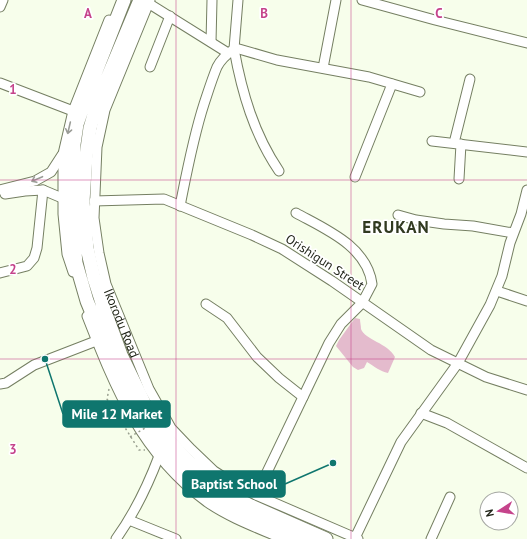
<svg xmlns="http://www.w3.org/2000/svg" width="527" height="539" viewBox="0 0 527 539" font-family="'PT Sans',sans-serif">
<rect width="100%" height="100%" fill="#f7feeb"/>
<path fill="#e4bbcd" d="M 355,318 L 360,319 C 360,322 361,326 361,329 C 365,340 388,343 395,357 L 388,373 C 380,371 375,367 367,362 L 364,368 L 358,370 L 353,367 L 336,346 L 339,340 Z"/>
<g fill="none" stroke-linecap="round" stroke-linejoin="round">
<defs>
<g id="minor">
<path id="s1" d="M 150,0 L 105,110 L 97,147 L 94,218 L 99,253 L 106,284 L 149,389 L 171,428 L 191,449 L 214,471 L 236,485 L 256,495 L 358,539"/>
<path d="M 238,0 L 234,49 L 239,49 L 277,60 L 369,77 L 420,92"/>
<path d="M 362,0 L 435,20 L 527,43"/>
<path d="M 148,3 L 228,53"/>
<path d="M 0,7 L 3,0"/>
<path d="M 211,42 L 212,0"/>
<path d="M 150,67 L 170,16"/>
<path d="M 323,68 L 336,0"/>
<path d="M 0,83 L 73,111"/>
<path d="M 432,141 L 527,152"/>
<path d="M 454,143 L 470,79"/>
<path d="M 355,177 L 392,84"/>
<path d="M 459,179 L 461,144"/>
<path d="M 0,190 L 35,181 L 51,172 L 62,155"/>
<path d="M 5,194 L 25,191 L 43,190 L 62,198"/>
<path d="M 94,201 L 164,199 L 252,235 L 282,249 L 332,281 L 431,350 L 486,377 L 527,390"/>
<path d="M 180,206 C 187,171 193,138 204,104 C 208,92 212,79 217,67 C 221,59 227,54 234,49 C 242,93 254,134 279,171"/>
<path d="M 398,215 L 416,220 L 444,224 L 473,226 L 513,233"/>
<path d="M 73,272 L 67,254 L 63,214 L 63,154 L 73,111 L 109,20"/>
<path d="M 0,273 L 27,266 L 34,258 L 37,248 L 43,190"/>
<path d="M 497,291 L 527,301"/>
<path d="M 206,304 L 227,318 L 257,357 L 279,378 L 303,397"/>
<path d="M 87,316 C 116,390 141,453 207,502 C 230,518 258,528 283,539"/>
<path d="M 0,384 L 6,383 L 34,365 L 96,341"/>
<path d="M 421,413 L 447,423 L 527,468"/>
<path d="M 256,495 L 329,343 L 341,324 L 362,303 L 372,284 C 367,246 325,229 296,213"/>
<path d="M 129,520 L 176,539"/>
<path d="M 355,538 L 401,442 L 458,363 L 490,305 L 502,276 L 510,243 L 521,214 L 527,190"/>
<path d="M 116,539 C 134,514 148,485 159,456"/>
<path d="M 431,539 L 450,497"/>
</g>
<path id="highway" d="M 124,0 L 91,84 L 77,124 L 74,144 L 72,173 L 71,210 L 76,263 L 87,301 L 107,349 L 128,395 L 138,414 L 167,455 L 183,472 L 219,501 L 246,516 L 302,539
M 140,0 L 99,98 L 90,128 L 86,156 L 83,201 L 87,248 L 94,278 L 103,306 L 121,355 L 151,417 L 170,442 L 188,461 L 225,493 L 251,506 L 326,539"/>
</defs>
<use href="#minor" stroke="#757f62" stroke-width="11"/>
<use href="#highway" stroke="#757f62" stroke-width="15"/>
<path stroke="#9ba191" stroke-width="1.5" stroke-dasharray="2 3" stroke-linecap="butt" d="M 109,389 L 107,399 L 139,450 L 145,450"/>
<use href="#minor" stroke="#fff" stroke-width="9"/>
<use href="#highway" stroke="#fff" stroke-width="13"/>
<path stroke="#9ba191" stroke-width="1.5" stroke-dasharray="2 3" stroke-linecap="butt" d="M 130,437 L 170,413"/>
</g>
<defs><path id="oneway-shaft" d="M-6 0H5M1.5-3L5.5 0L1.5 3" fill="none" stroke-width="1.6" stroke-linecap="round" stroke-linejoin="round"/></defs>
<g stroke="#9a9c96">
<use href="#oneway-shaft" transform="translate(69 128) rotate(103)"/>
<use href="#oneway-shaft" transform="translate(37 179) rotate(157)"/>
</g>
<path fill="none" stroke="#c5438b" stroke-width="1" stroke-opacity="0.55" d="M 176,0 L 176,539M 351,0 L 351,539M 0,180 L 527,180M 0,359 L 527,359"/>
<g text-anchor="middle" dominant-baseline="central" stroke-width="3.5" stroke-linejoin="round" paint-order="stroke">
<g font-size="13" fill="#1e2216" stroke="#fff">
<text transform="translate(325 262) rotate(33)">Orishigun Street</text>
<text stroke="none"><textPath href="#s1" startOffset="337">Ikorodu Road</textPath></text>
</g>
<g font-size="17" font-weight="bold" letter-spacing="1" fill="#313a20" stroke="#fff">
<text x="396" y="227">ERUKAN</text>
</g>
</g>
<g font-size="13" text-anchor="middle" font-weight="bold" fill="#c5438b" stroke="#fff" stroke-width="3.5" stroke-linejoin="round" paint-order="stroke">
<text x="88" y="18">A</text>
<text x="264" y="18">B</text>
<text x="439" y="18">C</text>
<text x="13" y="94">1</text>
<text x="13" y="274">2</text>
<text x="13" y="454">3</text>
</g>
<path fill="none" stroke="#0f766e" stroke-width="1.5" d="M45 359L63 414M333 463L285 484"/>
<g fill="#0f766e" stroke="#fff" stroke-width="1.5">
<circle cx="45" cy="359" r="4"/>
<circle cx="333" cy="463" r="4"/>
</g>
<g fill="#0f766e" stroke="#0f766e" stroke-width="1.5">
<rect x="63" y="401" width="107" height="26" rx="4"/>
<rect x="183" y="471" width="102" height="26" rx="4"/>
</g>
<g font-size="14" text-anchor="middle" font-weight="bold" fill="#fff">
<text x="117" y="419">Mile 12 Market</text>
<text x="234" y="489">Baptist School</text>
</g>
<g transform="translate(499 511) rotate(258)"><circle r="19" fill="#ffffff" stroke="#a5a7a2"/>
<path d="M0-3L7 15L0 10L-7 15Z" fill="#c5438b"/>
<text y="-6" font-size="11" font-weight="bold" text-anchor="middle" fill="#1e2216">N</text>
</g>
</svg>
